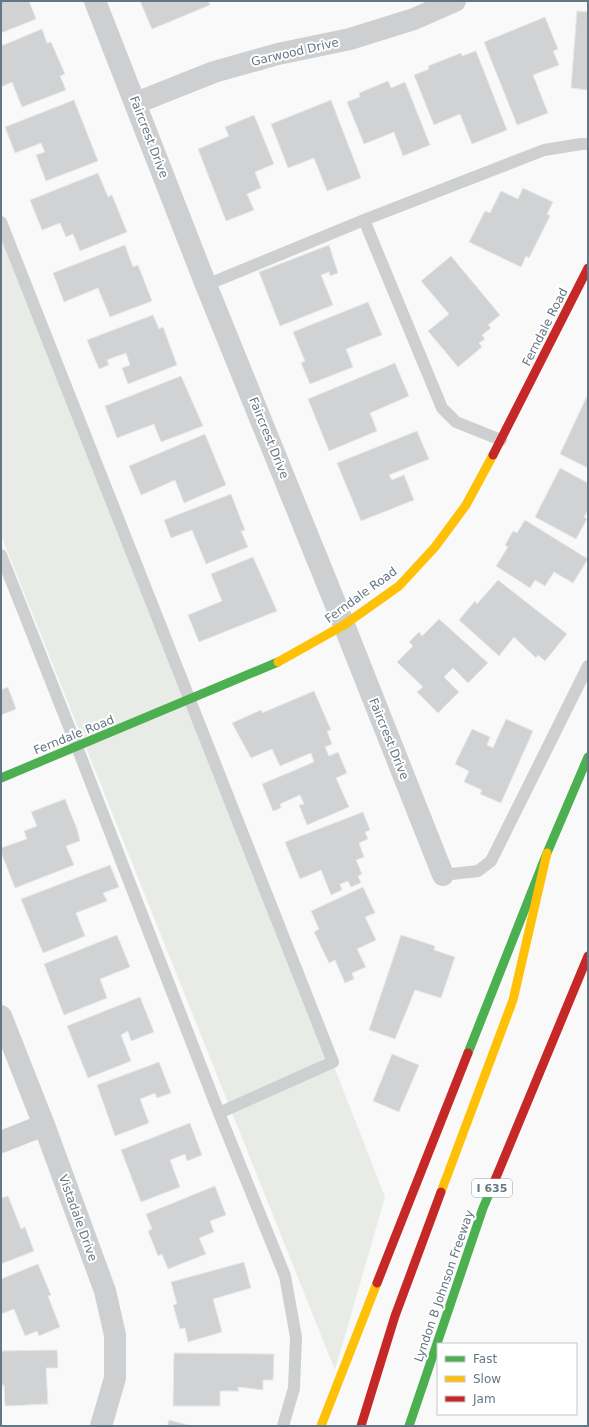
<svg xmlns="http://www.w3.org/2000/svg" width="589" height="1427" viewBox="0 0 589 1427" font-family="'DejaVu Sans',sans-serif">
<rect width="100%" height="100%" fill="#f9f9f9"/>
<path fill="#e8ebe6" d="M 1,214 L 385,1197 L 335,1370 L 1,535 Z"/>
<path fill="#d0d2d3" stroke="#e8e8e8" d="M 1,1 L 29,1 L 36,19 L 1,33 Z
M 140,1 L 208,1 L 210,5 L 152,29 Z
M 577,11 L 588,12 L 588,90 L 571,88 Z
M 545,17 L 558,49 L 553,51 L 559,65 L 533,75 L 548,113 L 517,125 L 484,42 Z
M 42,29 L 47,43 L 51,42 L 65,74 L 60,76 L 66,90 L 22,107 L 12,82 L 1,87 L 1,46 Z
M 476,51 L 507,130 L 472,144 L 460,114 L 434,125 L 414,75 L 429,69 L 428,66 L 461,53 L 462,56 Z
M 388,81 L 391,88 L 405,82 L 430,145 L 403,156 L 394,132 L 364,144 L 347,102 L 360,97 L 359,93 Z
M 74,100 L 98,161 L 46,181 L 36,155 L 45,152 L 41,143 L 15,153 L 5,127 Z
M 331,100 L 361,178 L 327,191 L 314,158 L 288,168 L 271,124 Z
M 254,115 L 274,164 L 255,172 L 261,188 L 247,194 L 254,210 L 226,221 L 198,149 L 229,136 L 225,127 Z
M 98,173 L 108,197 L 112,195 L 127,232 L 80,251 L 73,234 L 66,237 L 60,223 L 42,230 L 30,200 Z
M 523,188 L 553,202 L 547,214 L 550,216 L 529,258 L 526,256 L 521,267 L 469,242 L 485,211 L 490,213 L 501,191 L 518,199 Z
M 125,245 L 133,267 L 138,265 L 152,301 L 110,317 L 98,288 L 64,302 L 53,273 Z
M 329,245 L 338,273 L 330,276 L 329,272 L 321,275 L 333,305 L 280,326 L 259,272 Z
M 451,256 L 500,315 L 488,325 L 491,328 L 482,335 L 485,339 L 479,343 L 482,347 L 458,367 L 428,331 L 449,314 L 421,281 Z
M 368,302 L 382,335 L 346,349 L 353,367 L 310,384 L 301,363 L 305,361 L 293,332 Z
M 153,315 L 159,329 L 163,327 L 177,365 L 128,384 L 122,368 L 130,365 L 126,353 L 107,360 L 109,365 L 99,369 L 87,340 Z
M 395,363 L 409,396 L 370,413 L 377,431 L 329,451 L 308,399 Z
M 181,376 L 203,426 L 161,442 L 154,424 L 117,438 L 105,406 Z
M 587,396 L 588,396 L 588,468 L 560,454 Z
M 417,431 L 429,459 L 389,475 L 392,480 L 404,475 L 414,500 L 361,521 L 337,463 Z
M 205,434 L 226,485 L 184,503 L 175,480 L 141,495 L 129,466 Z
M 560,468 L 588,483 L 588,510 L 584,517 L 587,519 L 576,539 L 535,517 Z
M 231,494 L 245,530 L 241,531 L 248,547 L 206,564 L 192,530 L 171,538 L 164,520 Z
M 525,520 L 588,559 L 573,583 L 554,572 L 545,586 L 535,580 L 530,588 L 496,566 L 508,547 L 505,545 L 513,531 L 517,533 Z
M 253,557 L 277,611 L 199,642 L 188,615 L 222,601 L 211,574 Z
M 498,580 L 567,634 L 545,661 L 538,655 L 536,658 L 514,637 L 499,656 L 459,620 L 475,601 L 477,604 Z
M 439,619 L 488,663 L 468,683 L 453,668 L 444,677 L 459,692 L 438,713 L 417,692 L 423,687 L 397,662 L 413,646 L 409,642 L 419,632 L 422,636 Z
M 8,687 L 16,709 L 1,715 L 1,690 Z
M 314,691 L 331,730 L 327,731 L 332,744 L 325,747 L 329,756 L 338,752 L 347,773 L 336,778 L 349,807 L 307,825 L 299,805 L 304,804 L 300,795 L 280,804 L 281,808 L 273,811 L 262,784 L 314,762 L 311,753 L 280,766 L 272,749 L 251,758 L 232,723 L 261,710 L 262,713 Z
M 506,719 L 533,731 L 501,803 L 480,794 L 482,790 L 464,782 L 469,771 L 455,764 L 472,729 L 490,737 L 487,745 L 493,748 Z
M 65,799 L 77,829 L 80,841 L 66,846 L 74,865 L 15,888 L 1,852 L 1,848 L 27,839 L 24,831 L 37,826 L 31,812 Z
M 363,812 L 370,830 L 365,832 L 368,839 L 359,843 L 364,857 L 356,860 L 362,874 L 358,876 L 361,883 L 351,887 L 348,881 L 340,884 L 342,890 L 331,895 L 321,870 L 300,879 L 285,842 Z
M 110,865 L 119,887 L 103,893 L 107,901 L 76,913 L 85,936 L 43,953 L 21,899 Z
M 363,887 L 375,913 L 365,917 L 376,940 L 357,949 L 366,967 L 352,973 L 354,979 L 345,983 L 335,960 L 329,963 L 314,932 L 319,929 L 311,911 Z
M 117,935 L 130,967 L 100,979 L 107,998 L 64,1015 L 44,964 Z
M 401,935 L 435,946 L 434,950 L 455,957 L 441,998 L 415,990 L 395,1039 L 369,1030 Z
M 140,997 L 154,1032 L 131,1041 L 128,1031 L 121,1035 L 131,1061 L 88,1078 L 67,1026 Z
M 392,1054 L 419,1065 L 399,1112 L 373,1101 Z
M 159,1062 L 171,1093 L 157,1098 L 155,1093 L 140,1099 L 149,1123 L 115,1136 L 97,1085 Z
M 190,1123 L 202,1155 L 187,1161 L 185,1154 L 170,1160 L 180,1187 L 141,1202 L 121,1150 Z
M 215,1186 L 226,1215 L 210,1221 L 214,1232 L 199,1238 L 206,1254 L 168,1269 L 162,1254 L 158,1256 L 148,1231 L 152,1229 L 146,1214 Z
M 8,1196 L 21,1229 L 25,1227 L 34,1251 L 1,1264 L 1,1198 Z
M 244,1262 L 251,1288 L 213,1299 L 222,1332 L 188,1342 L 185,1328 L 180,1329 L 173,1305 L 177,1304 L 171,1282 Z
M 38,1264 L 51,1295 L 48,1296 L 60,1327 L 39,1336 L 37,1331 L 25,1336 L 14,1309 L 1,1314 L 1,1279 Z
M 57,1350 L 58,1368 L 46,1368 L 48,1404 L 5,1406 L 4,1385 L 1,1385 L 1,1351 Z
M 174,1353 L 274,1354 L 273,1380 L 263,1380 L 263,1390 L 238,1387 L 239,1391 L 220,1391 L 220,1406 L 173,1406 Z
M 169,1420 L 192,1426 L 167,1426 Z"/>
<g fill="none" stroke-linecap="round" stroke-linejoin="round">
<path stroke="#cecfd0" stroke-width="12" d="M 364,220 L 442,408 L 456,422 L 501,440
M 1,222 L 333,1062 L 219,1113
M 206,285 L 364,220 L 544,150 L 581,144 L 588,144
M 1,555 L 77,747 L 219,1113 L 285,1276 L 296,1337 L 294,1388 L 283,1426
M 443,875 L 478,871 L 491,861 L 588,666"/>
<path stroke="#cecfd0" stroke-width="22" d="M 95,1 L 206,285 L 344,625 L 443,875
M 136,103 L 214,72 L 278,54 L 350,39 L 414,19 L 455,1
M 1,1016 L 44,1125 L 105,1291 L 115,1335 L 115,1378 L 101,1426
M 1,1142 L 44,1125"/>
<path stroke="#4caf50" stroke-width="9" d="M 1,778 L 278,662
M 468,1053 L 547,853 L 588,757
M 409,1426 L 483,1208 L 495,1180"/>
<path stroke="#ffc107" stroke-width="9" d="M 278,662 L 344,625 L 399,586 L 435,547 L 466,505 L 493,455
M 441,1192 L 513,1000 L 547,853
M 321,1426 L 377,1283"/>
<path stroke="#c62828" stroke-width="9" d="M 493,455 L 588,268
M 495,1180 L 588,956
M 377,1283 L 468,1053
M 361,1426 L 395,1316 L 441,1192"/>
</g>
<g text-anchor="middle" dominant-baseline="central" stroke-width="4" stroke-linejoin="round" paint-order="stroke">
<rect fill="#fff" stroke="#939fa8" stroke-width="1" x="472" y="1179" width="40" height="18" rx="3"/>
<g font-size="11" font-weight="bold" fill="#657683">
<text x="492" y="1188">I 635</text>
</g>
<g font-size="12" fill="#657683" stroke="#fff">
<text transform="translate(295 52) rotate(-13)">Garwood Drive</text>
<text transform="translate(149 137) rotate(69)">Faircrest Drive</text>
<text transform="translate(545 327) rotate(-63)">Ferndale Road</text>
<text transform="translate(269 438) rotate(68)">Faircrest Drive</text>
<text transform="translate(361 595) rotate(-36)">Ferndale Road</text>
<text transform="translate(74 735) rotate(-22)">Ferndale Road</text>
<text transform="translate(389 739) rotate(68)">Faircrest Drive</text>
<text transform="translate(78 1218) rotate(70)">Vistadale Drive</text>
<text transform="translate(444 1286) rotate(-71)">Lyndon B Johnson Freeway</text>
</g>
</g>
<rect width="589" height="1427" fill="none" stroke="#657683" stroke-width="4"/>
<rect x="437" y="1343" width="140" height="72" fill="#ffffff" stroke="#c1c8cd"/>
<rect x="445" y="1356" width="20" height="6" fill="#4caf50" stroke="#c1c8cd"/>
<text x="473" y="1363" font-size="12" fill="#657683">Fast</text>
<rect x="445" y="1376" width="20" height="6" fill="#ffc107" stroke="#c1c8cd"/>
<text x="473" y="1383" font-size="12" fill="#657683">Slow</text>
<rect x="445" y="1396" width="20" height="6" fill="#c62828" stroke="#c1c8cd"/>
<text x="473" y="1403" font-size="12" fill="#657683">Jam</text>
</svg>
